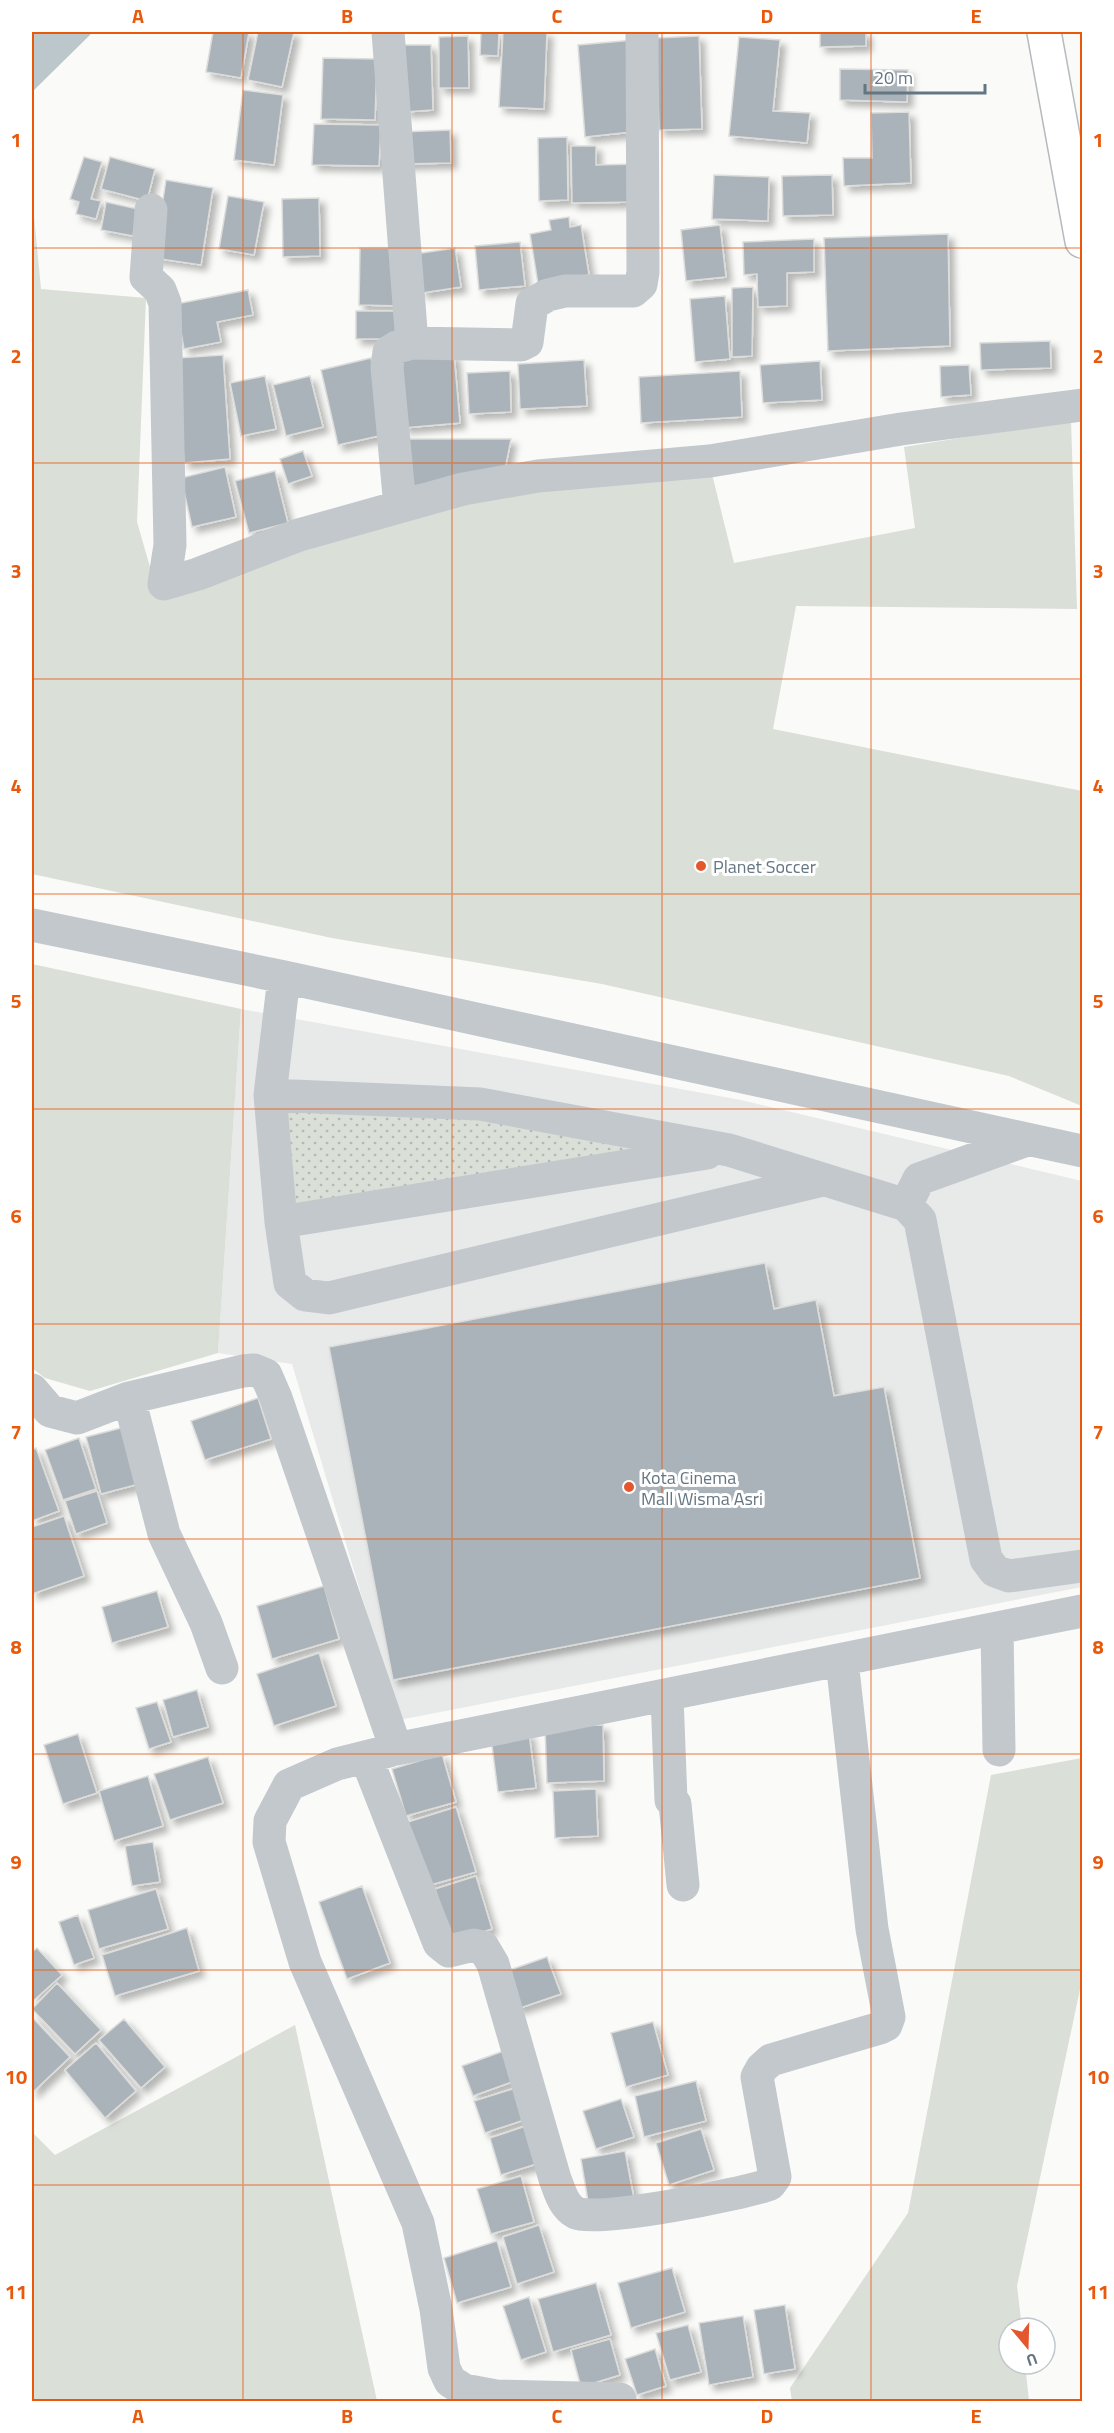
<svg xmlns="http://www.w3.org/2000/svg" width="1114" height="2433" viewBox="0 0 1114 2433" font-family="'Titillium Web',sans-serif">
<defs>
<pattern id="park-dots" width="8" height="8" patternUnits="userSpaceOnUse" patternTransform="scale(1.5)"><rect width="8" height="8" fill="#dadfd7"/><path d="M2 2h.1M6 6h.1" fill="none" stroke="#b4b9b4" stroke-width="1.8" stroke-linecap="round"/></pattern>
<filter id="shadow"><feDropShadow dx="5.5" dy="5.5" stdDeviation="3" flood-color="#0004"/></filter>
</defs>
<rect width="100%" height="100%" fill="#fafaf8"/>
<path fill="#e8e9e9" d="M 241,1009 L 741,1100 L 1082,1181 L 1082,1587 L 399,1720 L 292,1364 L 218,1353 Z"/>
<path fill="#dadfd7" d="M 32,195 L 41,289 L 146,298 L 137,522 L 157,591 L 453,501 L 711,470 L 734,563 L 915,528 L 904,447 L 1071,420 L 1077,609 L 796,606 L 773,729 L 1082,791 L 1082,1106 L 1009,1076 L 602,984 L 332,938 L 32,874 Z
M 32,964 L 241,1009 L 218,1353 L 90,1391 L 45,1378 L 32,1368 Z
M 1082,1758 L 1082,1980 L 1017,2286 L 1022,2328 L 1009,2328 L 1009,2364 L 1025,2364 L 1029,2401 L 792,2401 L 790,2388 L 908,2213 L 991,1775 Z
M 295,2025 L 377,2401 L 32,2401 L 32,2132 L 55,2155 Z"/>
<path fill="url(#park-dots)" d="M 270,1095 L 729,1150 L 281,1222 Z"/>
<path fill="#bbc7cb" d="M 32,32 L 93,32 L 32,92 Z"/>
<path fill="#aab3b9" stroke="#dcdcda" stroke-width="1.5" filter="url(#shadow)" d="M 213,32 L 249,32 L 241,78 L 206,72 Z
M 258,32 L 294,32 L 282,87 L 248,80 Z
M 481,32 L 499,32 L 498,56 L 480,55 Z
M 503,32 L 547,32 L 544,109 L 499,107 Z
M 820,32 L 866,32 L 866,46 L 820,47 Z
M 468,36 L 469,88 L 439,88 L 439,37 Z
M 699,36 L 702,129 L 659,130 L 656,38 Z
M 739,37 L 780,40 L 773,111 L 810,113 L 807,143 L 729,136 Z
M 634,40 L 641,131 L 585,137 L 578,45 Z
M 403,45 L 431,45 L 433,110 L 405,112 Z
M 323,58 L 377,59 L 375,120 L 321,119 Z
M 840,69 L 908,70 L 907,102 L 840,100 Z
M 243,90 L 283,95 L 274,165 L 234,160 Z
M 909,112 L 911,183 L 844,186 L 843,158 L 872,158 L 871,113 Z
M 314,124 L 381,125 L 379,166 L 312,165 Z
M 450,130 L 451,163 L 403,164 L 402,132 Z
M 567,137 L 568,200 L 539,201 L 538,138 Z
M 571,146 L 596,146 L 596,165 L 638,164 L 638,202 L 572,203 Z
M 84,157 L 102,162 L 91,199 L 101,201 L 96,219 L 76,214 L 79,202 L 70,199 Z
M 110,157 L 155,169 L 147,201 L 101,189 Z
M 714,175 L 769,177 L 768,221 L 712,219 Z
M 832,175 L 833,215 L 783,216 L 782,176 Z
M 166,180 L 213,188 L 201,265 L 154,258 Z
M 228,196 L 264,202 L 254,255 L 219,249 Z
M 319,198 L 320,256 L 283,257 L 282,199 Z
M 106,202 L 138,209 L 133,236 L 101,230 Z
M 569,217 L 570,227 L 581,225 L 589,275 L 538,284 L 530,234 L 551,230 L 549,220 Z
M 720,225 L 726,277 L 686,281 L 681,230 Z
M 948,234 L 950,346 L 828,351 L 824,238 Z
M 814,239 L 814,272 L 787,273 L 787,306 L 758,307 L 757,274 L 744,275 L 743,242 Z
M 520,242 L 525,286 L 479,290 L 475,246 Z
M 360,248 L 404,248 L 403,306 L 359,305 Z
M 455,248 L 461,287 L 422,293 L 415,254 Z
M 753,287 L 752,356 L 732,357 L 732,288 Z
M 248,290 L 253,315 L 217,322 L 221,342 L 184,349 L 176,304 Z
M 725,296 L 730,359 L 695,362 L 690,299 Z
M 356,311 L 398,311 L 399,339 L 356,339 Z
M 1050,341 L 1051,368 L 981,370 L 980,343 Z
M 454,354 L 460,423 L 403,428 L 398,358 Z
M 223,355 L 230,459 L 184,463 L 177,358 Z
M 371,358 L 388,434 L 338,445 L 321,370 Z
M 584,360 L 587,406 L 520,409 L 518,364 Z
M 820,361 L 822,400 L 763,403 L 760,365 Z
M 969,365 L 971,395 L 941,397 L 940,366 Z
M 510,371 L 511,412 L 469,414 L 467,373 Z
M 740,371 L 742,417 L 641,423 L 639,377 Z
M 265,376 L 276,429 L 241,436 L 230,383 Z
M 310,376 L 323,427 L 286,436 L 273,385 Z
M 404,439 L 511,439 L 504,475 L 413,486 Z
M 303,451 L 312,476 L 288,484 L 280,459 Z
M 225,467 L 236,517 L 192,527 L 181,478 Z
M 275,471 L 288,523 L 249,533 L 235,481 Z
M 765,1263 L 774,1309 L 816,1300 L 834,1396 L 884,1387 L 920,1578 L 393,1680 L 329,1347 Z
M 258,1398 L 271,1439 L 205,1460 L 191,1421 Z
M 125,1427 L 139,1484 L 101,1494 L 86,1437 Z
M 79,1438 L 96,1489 L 63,1500 L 45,1450 Z
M 36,1448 L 59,1511 L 32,1521 L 32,1450 Z
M 97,1491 L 107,1523 L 76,1534 L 65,1501 Z
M 64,1516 L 84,1576 L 32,1594 L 32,1527 Z
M 324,1586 L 339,1639 L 272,1659 L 257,1606 Z
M 157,1591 L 168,1627 L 112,1643 L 102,1607 Z
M 319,1653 L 336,1706 L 274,1726 L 257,1674 Z
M 197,1690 L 208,1727 L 173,1737 L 163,1700 Z
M 157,1702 L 171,1742 L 149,1749 L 136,1708 Z
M 603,1725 L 604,1781 L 547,1783 L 545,1727 Z
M 529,1733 L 536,1788 L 498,1792 L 491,1738 Z
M 78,1734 L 97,1793 L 63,1804 L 44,1745 Z
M 442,1754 L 456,1802 L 406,1816 L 392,1769 Z
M 208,1757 L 223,1803 L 170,1820 L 154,1774 Z
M 148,1776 L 163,1826 L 114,1841 L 99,1791 Z
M 596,1789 L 598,1836 L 555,1838 L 553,1791 Z
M 456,1807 L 476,1872 L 427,1886 L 408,1822 Z
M 153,1842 L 160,1882 L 132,1886 L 125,1846 Z
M 476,1876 L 492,1929 L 452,1942 L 435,1889 Z
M 362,1886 L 390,1963 L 347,1979 L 319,1902 Z
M 156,1889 L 168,1929 L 99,1949 L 88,1910 Z
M 78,1915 L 94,1958 L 74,1965 L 59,1922 Z
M 187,1928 L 199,1971 L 115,1996 L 102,1955 Z
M 37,1948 L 62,1975 L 32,2002 L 32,1952 Z
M 547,1957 L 561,1994 L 517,2009 L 504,1972 Z
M 57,1983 L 101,2030 L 75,2054 L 32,2009 Z
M 32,2017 L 70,2057 L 32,2093 Z
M 124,2019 L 165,2067 L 141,2088 L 99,2040 Z
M 653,2022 L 668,2075 L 626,2087 L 611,2033 Z
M 96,2043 L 136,2091 L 105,2118 L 65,2070 Z
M 512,2048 L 523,2078 L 473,2096 L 462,2066 Z
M 696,2081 L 706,2121 L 644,2137 L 635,2096 Z
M 519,2087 L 530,2118 L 485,2133 L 474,2101 Z
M 621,2099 L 634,2137 L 596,2149 L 583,2111 Z
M 532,2124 L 543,2162 L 501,2175 L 490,2138 Z
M 701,2129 L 714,2170 L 669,2185 L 656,2143 Z
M 625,2151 L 634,2199 L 589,2207 L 581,2159 Z
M 521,2176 L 534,2222 L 491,2234 L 477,2189 Z
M 539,2225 L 554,2272 L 517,2284 L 503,2237 Z
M 497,2241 L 511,2287 L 457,2303 L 444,2258 Z
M 672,2268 L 685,2312 L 631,2328 L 618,2283 Z
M 596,2283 L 611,2335 L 553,2352 L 538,2299 Z
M 529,2297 L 546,2352 L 521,2360 L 503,2306 Z
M 785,2305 L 795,2369 L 764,2374 L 754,2310 Z
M 743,2316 L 753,2377 L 709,2385 L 699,2323 Z
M 688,2325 L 701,2372 L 670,2380 L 656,2333 Z
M 610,2339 L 620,2375 L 581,2387 L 571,2350 Z
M 655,2349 L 666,2386 L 637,2395 L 625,2359 Z"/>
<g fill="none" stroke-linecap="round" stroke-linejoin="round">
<defs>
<path id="major" d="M 1044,32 L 1082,241"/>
</defs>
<use href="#major" stroke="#b5babe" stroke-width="36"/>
<path stroke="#c3c8cc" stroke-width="33" d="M 388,32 L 412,343
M 151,210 L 146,277 L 160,290 L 165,303 L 170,545 L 164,584 L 198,574 L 299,535 L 463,489 L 538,476 L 710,461 L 901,429 L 1082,405
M 400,506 L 387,367 L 389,352 L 397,347 L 412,343 L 521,345 L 527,342 L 532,304 L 548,295 L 565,291 L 633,291 L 641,284 L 643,272 L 642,32
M 32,925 L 284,977 L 1082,1151
M 284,977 L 270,1095 L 281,1222 L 290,1283 L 305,1295 L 329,1298 L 823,1180
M 270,1095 L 480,1104 L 729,1150 L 906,1205 L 920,1220 L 986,1559 L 995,1571 L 1009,1576 L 1082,1566
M 906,1205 L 919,1179 L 1027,1140
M 281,1222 L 707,1153
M 32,1390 L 50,1411 L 77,1418 L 129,1398 L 243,1371 L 254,1370 L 266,1375 L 276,1398 L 396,1749 L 1082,1611
M 129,1398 L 164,1534 L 206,1623 L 222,1668
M 997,1629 L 999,1750
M 667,1696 L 671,1800 L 675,1804 L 683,1885
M 389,1751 L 337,1764 L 289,1785 L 270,1821 L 269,1842 L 305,1962 L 418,2223 L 436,2309 L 444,2368 L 450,2381 L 464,2390 L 496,2396 L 620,2399
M 366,1757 L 439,1943 L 449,1951 L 474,1945 L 483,1947 L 493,1964 L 555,2179 C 560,2191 563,2206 576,2213 C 596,2223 744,2194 770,2184 L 775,2177 L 757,2077 L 762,2068 L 771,2060 L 880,2028 L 886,2025 L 889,2017 L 872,1929 L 842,1661"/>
<use href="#major" stroke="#fff" stroke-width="33"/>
</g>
<path fill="none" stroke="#e8590c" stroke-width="1.5" stroke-opacity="0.55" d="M 243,32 L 243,2402M 452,32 L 452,2402M 662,32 L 662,2402M 871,32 L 871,2402M 32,248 L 1082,248M 32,463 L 1082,463M 32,679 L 1082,679M 32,894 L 1082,894M 32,1109 L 1082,1109M 32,1324 L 1082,1324M 32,1539 L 1082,1539M 32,1754 L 1082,1754M 32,1970 L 1082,1970M 32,2185 L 1082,2185"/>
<g fill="#e4572e" stroke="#fff" stroke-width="2">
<circle cx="701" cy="866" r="6"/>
<circle cx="629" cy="1487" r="6"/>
</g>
<g text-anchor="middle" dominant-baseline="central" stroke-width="6" stroke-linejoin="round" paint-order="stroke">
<g font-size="18" fill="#657683" stroke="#fff" text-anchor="start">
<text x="713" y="866">Planet Soccer</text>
<text x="641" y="1477">Kota Cinema<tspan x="641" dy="21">Mall Wisma Asri</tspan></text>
</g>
</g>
<rect width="1114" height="2433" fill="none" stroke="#ffffff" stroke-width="66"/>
<g transform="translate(1027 2346) rotate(161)"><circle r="28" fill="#ffffff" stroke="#c1c8cd" stroke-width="1.5"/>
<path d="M0-4.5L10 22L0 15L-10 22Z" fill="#e4572e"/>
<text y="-9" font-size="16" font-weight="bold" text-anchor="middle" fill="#657683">U</text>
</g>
<path d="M865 84v9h120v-9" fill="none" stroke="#657683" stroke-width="3"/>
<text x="874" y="84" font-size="18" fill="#657683" stroke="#ffffff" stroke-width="4.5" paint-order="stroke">20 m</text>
<rect x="33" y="33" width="1048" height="2367" fill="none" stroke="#e8590c" stroke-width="2"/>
<g font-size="20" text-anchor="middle" font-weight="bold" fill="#e8590c">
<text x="138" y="23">A</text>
<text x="347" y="23">B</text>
<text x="557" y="23">C</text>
<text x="767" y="23">D</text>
<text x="976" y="23">E</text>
<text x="16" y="147">1</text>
<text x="1098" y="147">1</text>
<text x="16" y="363">2</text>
<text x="1098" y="363">2</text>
<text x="16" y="578">3</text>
<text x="1098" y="578">3</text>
<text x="16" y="793">4</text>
<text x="1098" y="793">4</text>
<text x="16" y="1008">5</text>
<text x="1098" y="1008">5</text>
<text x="16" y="1223">6</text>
<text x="1098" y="1223">6</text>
<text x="16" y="1439">7</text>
<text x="1098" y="1439">7</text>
<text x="16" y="1654">8</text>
<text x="1098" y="1654">8</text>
<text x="16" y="1869">9</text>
<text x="1098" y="1869">9</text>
<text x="16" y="2084">10</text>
<text x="1098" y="2084">10</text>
<text x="16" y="2299">11</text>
<text x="1098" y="2299">11</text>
<text x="138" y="2423">A</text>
<text x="347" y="2423">B</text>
<text x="557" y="2423">C</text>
<text x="767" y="2423">D</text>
<text x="976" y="2423">E</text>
</g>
</svg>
